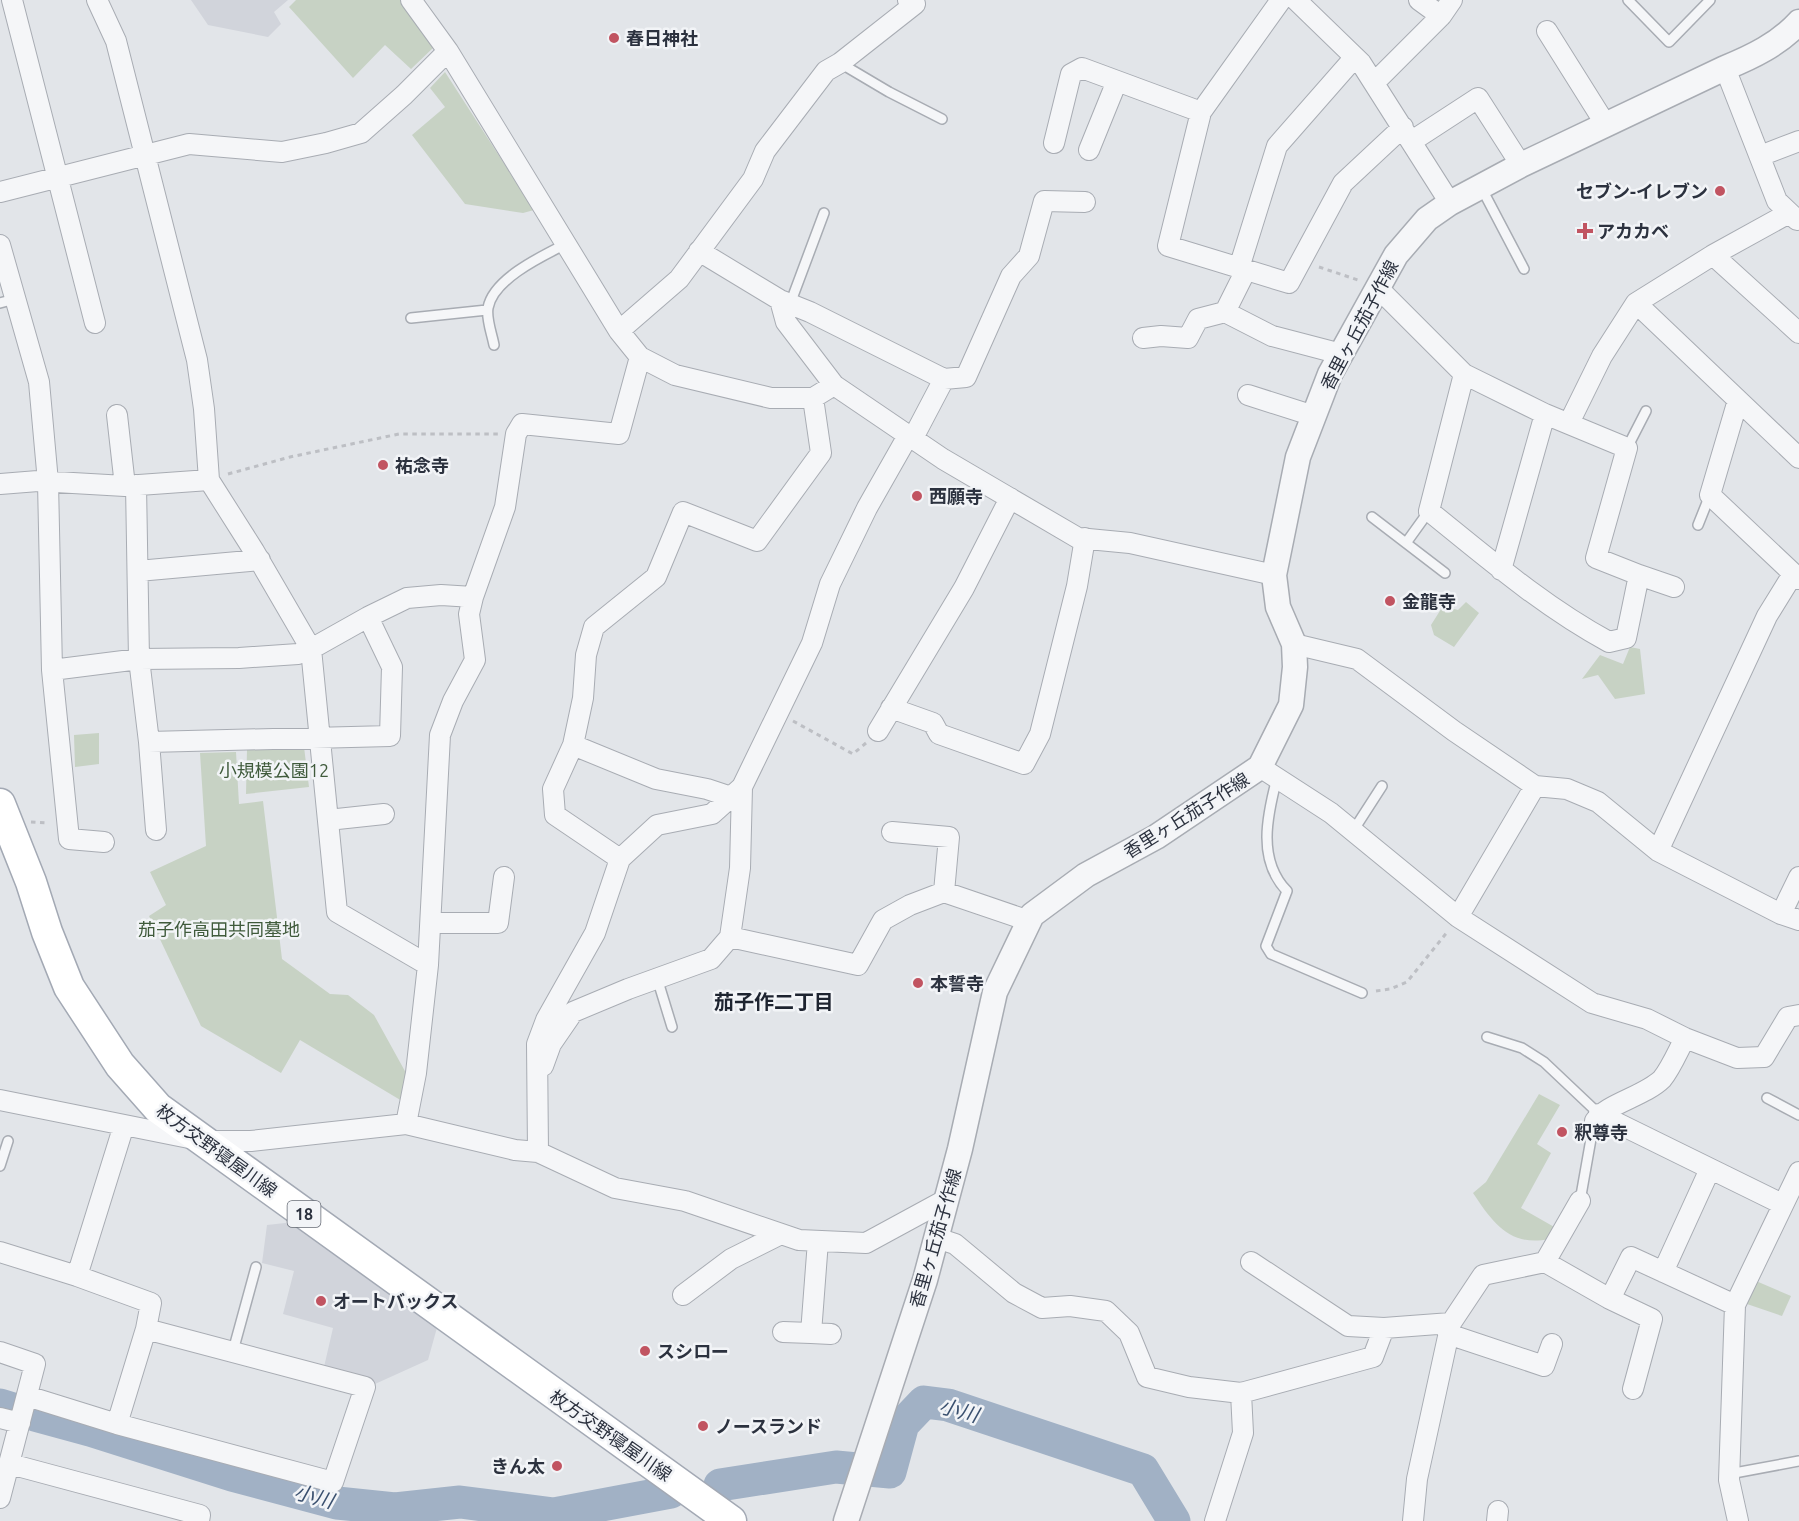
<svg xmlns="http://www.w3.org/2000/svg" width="1799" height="1521" viewBox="0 0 1799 1521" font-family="Ubuntu,'Noto Sans JP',sans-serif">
<rect width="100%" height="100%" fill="#e2e5e9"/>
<path fill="#d1d4db" d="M 191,0 L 288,0 L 274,12 L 281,24 L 268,37 L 208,25 Z
M 294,1222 L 438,1324 L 428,1360 L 375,1384 L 324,1367 L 333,1328 L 283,1314 L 294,1271 L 262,1263 L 267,1225 Z"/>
<path fill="#c7d2c4" d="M 296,0 L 402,0 L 434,47 L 411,69 L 385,45 L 353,78 L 289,7 Z
M 445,72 L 534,210 L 523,213 L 465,204 L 412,135 L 445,107 L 430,88 Z
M 1466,602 L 1479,613 L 1454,647 L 1434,635 L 1431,625 L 1443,606 L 1458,610 Z
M 1630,647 L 1640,649 L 1645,694 L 1615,699 L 1598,675 L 1582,679 L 1600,655 L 1623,664 Z
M 99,733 L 99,764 L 75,767 L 74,735 Z
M 304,747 L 309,787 L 246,794 L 247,750 Z
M 236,752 L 239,804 L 263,801 L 282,959 L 330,994 L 348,995 L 374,1015 L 406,1073 L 402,1101 L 300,1040 L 281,1073 L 201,1026 L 149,916 L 166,905 L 150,872 L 206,846 L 200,753 Z
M 1539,1094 L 1560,1105 L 1537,1144 L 1551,1153 L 1521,1208 L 1556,1228 L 1549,1239 C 1510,1247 1493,1223 1473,1193 L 1486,1182 Z
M 1756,1281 L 1791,1296 L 1782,1316 L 1747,1304 Z"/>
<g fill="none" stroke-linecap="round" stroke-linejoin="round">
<path stroke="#a1b1c5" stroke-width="33" d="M 0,1405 L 13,1409
M 35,1415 L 90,1430 L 232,1475 L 337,1503 L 395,1509 L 460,1502 L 554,1514 L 671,1492
M 720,1485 L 836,1467 L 890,1472 L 903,1424 L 924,1402 L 948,1405 L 1143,1470 L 1174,1521"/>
<defs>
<path id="service" d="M 1628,0 L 1669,42 L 1710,0
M 840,63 L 889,92 L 942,119
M 1482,189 L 1524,269
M 0,303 L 15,299
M 790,304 L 824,213
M 411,318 L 487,310
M 494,345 C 492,334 486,319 488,308 C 493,279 542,256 566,244
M 1627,448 L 1646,411
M 1372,517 L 1445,573
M 1698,525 L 1710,495
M 1406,543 L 1429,511
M 1277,778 C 1267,816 1257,860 1287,891 L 1266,946 L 1271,954 L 1362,993
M 1353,831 L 1382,786
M 657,978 L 672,1027
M 1487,1037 L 1522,1048 L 1544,1062 L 1599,1114
M 1767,1098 L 1799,1115
M 0,1166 L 8,1141
M 1580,1201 L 1594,1122
M 233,1351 L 256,1267
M 1729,1474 L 1799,1461"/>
<path id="minor" d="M 12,0 L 95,323
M 97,0 L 116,41 L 197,360 L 204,409 L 209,480
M 411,0 L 448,51 L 619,331 L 640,357 L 675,375 L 771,398 L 813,398 L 834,385 L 943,459 L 1078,538 L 1130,543 L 1274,575
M 1281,0 L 1201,112 L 1168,246 L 1289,283 L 1343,183 L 1403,127
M 1296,0 L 1361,63 L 1450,203
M 1441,16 L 1452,0
M 1547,31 L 1606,125
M 1725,68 L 1777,201 L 1797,220
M 1374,83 L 1441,16 L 1419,0
M 1412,141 L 1478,98 L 1521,165
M 1054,143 L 1071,74 L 1082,68 L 1201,112
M 1089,150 L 1117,81
M 1760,156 L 1799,141
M 0,192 L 189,144 L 282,152 L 326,143 L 361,133 L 404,95 L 448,51
M 0,245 L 39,382 L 48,482 L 52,670 L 139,659 L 239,658 L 298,654 L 311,649 L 337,912 L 428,965
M 699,251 L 780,300 L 786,322 L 834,385
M 1713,255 L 1799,333
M 1239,268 L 1277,146 L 1355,57
M 1246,270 L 1225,312 L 1272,336 L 1341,354
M 1377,287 L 1464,374 L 1545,414 L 1627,448 L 1596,558 L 1639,575 L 1626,638 L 1609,642 C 1544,607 1486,557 1429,511 L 1464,374
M 780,300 L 810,312 L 944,379 L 913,438
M 1636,303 L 1738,400
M 619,331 L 679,279 L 753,179 L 765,151 L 826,71 L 840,63 L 915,4 L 908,0
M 1143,338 L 1161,336 L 1188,338 L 1198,319 L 1225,312
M 944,379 L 966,377 L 1011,276 L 1029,256 L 1044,201 L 1085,202
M 1248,395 L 1314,416
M 117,415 L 125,486
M 1569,423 L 1602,356 L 1636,303 L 1713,255 L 1789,213
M 1799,458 L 1738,400 L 1710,495 L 1799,579
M 0,484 L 38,481 L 125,486 L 209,480 L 254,551 L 311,649 L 368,617 L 407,598 L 441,595 L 473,597
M 136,485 L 139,659 L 149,742 L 156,830
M 1501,570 L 1545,414
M 138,571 L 260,560
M 1639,575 L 1674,587
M 1294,644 L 1357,659 L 1454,731 L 1535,786 L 1567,789 L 1598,802 L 1658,851 L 1781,914 L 1799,920
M 52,670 L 69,839 L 104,842
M 891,708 L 933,723 L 939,734 L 1024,764 L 1040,734 L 1077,586 L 1085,538
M 878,731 L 964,588 L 1010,498
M 149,742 L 390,736 L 392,667 L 368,617
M 573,745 L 656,779 L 707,789 L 731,797
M 1260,767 L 1331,813 L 1458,917 L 1592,1003 L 1647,1019 L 1685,1038 L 1737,1058 L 1764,1057 L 1788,1017 L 1799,1015
M 328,820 L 384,814
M 892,832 L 949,837 L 944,892
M 1658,851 L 1767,616 L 1793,574
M 620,859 L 555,815 L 553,789 L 573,745 L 583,698 L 586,655 L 594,627 L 656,577 L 683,512 L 757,541 L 821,453 L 813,398
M 1781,914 L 1799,877
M 1458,917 L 1535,786
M 431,923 L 498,923 L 504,877
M 730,937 L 858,965 L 883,920 L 910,905 L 944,892 L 1029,921
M 543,1066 L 551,1044 L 573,1012 L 628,989 L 711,959 L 730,937 L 740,868 L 742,787
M 0,1100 L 204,1141 L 251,1141 L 406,1124 L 515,1150 L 538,1152 L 615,1188 L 685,1201 L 799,1240 L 866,1243 L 947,1199
M 1599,1114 L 1782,1204
M 1595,1121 C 1606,1104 1645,1096 1662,1079 C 1671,1068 1678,1051 1685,1038
M 406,1124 L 416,1073 L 428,965 L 440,735 L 453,701 L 475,660 L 469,614 L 473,597 L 505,507 L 516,434 L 522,424 L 619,434 L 640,357
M 538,1152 L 537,1044 L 546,1020 L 595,933 L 620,859 L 657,825 L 712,814 L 742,787 L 812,643 L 830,584 L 867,508 L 909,434
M 937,1238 L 955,1244 L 1014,1293 L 1042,1308 L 1070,1306 L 1106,1311 L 1129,1333 L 1147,1377 L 1189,1387 L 1241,1393 L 1243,1433 L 1215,1521
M 0,1252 L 77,1276 L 151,1303 L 146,1329 L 365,1387 L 333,1482 L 117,1424 L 27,1396
M 1251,1262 L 1348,1326 L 1384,1328
M 1545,1262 L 1610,1299 L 1631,1257 L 1735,1305
M 1663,1272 L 1710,1169
M 77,1276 L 124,1125
M 683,1295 L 731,1259 L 781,1234
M 1610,1299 L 1652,1319 L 1633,1389
M 783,1332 L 811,1333 L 818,1241
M 811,1333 L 831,1334
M 1448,1334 L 1544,1366 L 1552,1344
M 0,1352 L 35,1364 L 0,1498
M 1241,1393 L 1373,1357 L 1384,1328 L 1451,1323
M 0,1418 L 20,1423
M 117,1424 L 146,1329
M 10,1464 L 200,1515 L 199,1521
M 1413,1521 L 1417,1479 L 1451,1323 L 1483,1275 L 1545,1262 L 1580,1201
M 1497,1521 L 1498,1511
M 1738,1521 L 1729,1480 L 1735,1305 L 1799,1172"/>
<path id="tertiary" d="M 846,1521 L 925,1280 L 960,1149 L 995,992 L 1032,915 L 1086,875 L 1156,837 L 1260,767 L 1291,705 L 1295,667 L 1294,644 L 1278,607 L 1274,575 L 1298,457 L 1330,374 L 1396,255 L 1427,219 L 1450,203 L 1521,165 L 1725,68 C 1752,57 1779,44 1799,22"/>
<path id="primary" d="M 0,804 L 31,882 L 47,932 L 69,987 L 120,1065 L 158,1108 L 731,1521"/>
</defs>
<use href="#service" stroke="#a8acb3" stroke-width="12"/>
<use href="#minor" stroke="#a8acb3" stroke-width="22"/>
<use href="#tertiary" stroke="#a8acb3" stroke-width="27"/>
<use href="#primary" stroke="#a3a9b4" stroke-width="33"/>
<path stroke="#bdbfc4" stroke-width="3" stroke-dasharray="4.5 4.5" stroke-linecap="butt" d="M 1319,267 L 1358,280
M 228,474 L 290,457 L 399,434 L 499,434
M 793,721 L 853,754 L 866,743
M 31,822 L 49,823
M 1376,991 L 1390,989 L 1407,982 L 1448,931"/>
<use href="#service" stroke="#f5f6f8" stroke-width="9"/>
<use href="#minor" stroke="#f5f6f8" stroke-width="20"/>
<use href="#tertiary" stroke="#f5f6f8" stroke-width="24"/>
<use href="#primary" stroke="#fff" stroke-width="30"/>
</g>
<g fill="#c15461" stroke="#f2f4f7" stroke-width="2">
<circle cx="614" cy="38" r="6"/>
<circle cx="1720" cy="191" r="6"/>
<path d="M1582 222h6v6h6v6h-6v6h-6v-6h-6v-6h6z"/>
<circle cx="383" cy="465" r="6"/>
<circle cx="917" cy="496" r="6"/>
<circle cx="1390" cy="601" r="6"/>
<circle cx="918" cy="983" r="6"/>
<circle cx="1562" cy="1132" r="6"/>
<circle cx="321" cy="1301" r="6"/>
<circle cx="645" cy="1351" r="6"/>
<circle cx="703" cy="1426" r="6"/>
<circle cx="557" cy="1466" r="6"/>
</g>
<g text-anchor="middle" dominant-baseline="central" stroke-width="5" stroke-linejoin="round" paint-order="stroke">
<rect fill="#f2f4f7" stroke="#676c76" stroke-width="1.5" x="287.5" y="1201" width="33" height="26" rx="4.5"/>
<g font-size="16" font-weight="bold" fill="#2c323f">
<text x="304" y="1214">18</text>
</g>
<g font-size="18" font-weight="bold" fill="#2c323f" stroke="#f2f4f7" text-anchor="start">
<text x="626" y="38">春日神社</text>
<text x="1708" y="191" text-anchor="end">セブン-イレブン</text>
<text x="1597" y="231">アカカベ</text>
<text x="395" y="465">祐念寺</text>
<text x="929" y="496">西願寺</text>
<text x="1402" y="601">金龍寺</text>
<text x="930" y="983">本誓寺</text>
<text x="1574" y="1132">釈尊寺</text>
<text x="333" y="1301">オートバックス</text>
<text x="657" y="1351">スシロー</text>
<text x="715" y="1426">ノースランド</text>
<text x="545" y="1466" text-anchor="end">きん太</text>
</g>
<g font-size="18" fill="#2c323f" stroke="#f2f4f7">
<text transform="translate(1359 325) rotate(-62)">香里ヶ丘茄子作線</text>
<text transform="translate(1186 815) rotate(-32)">香里ヶ丘茄子作線</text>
<text transform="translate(217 1150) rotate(36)">枚方交野寝屋川線</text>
<text transform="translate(935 1238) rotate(-74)">香里ヶ丘茄子作線</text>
<text transform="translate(611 1435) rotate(35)">枚方交野寝屋川線</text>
</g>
<g font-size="18" fill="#3f5a3b" stroke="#f2f4f7">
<text x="274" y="770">小規模公園12</text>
<text x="219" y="929">茄子作高田共同墓地</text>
</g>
<g font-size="20" font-weight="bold" fill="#1e2430" stroke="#f2f4f7">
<text x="774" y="1001">茄子作二丁目</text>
</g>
<g font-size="20" font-style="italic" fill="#3a506f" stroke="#f2f4f7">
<text transform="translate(959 1410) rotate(15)">小川</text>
<text transform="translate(314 1496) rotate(15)">小川</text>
</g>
</g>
</svg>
